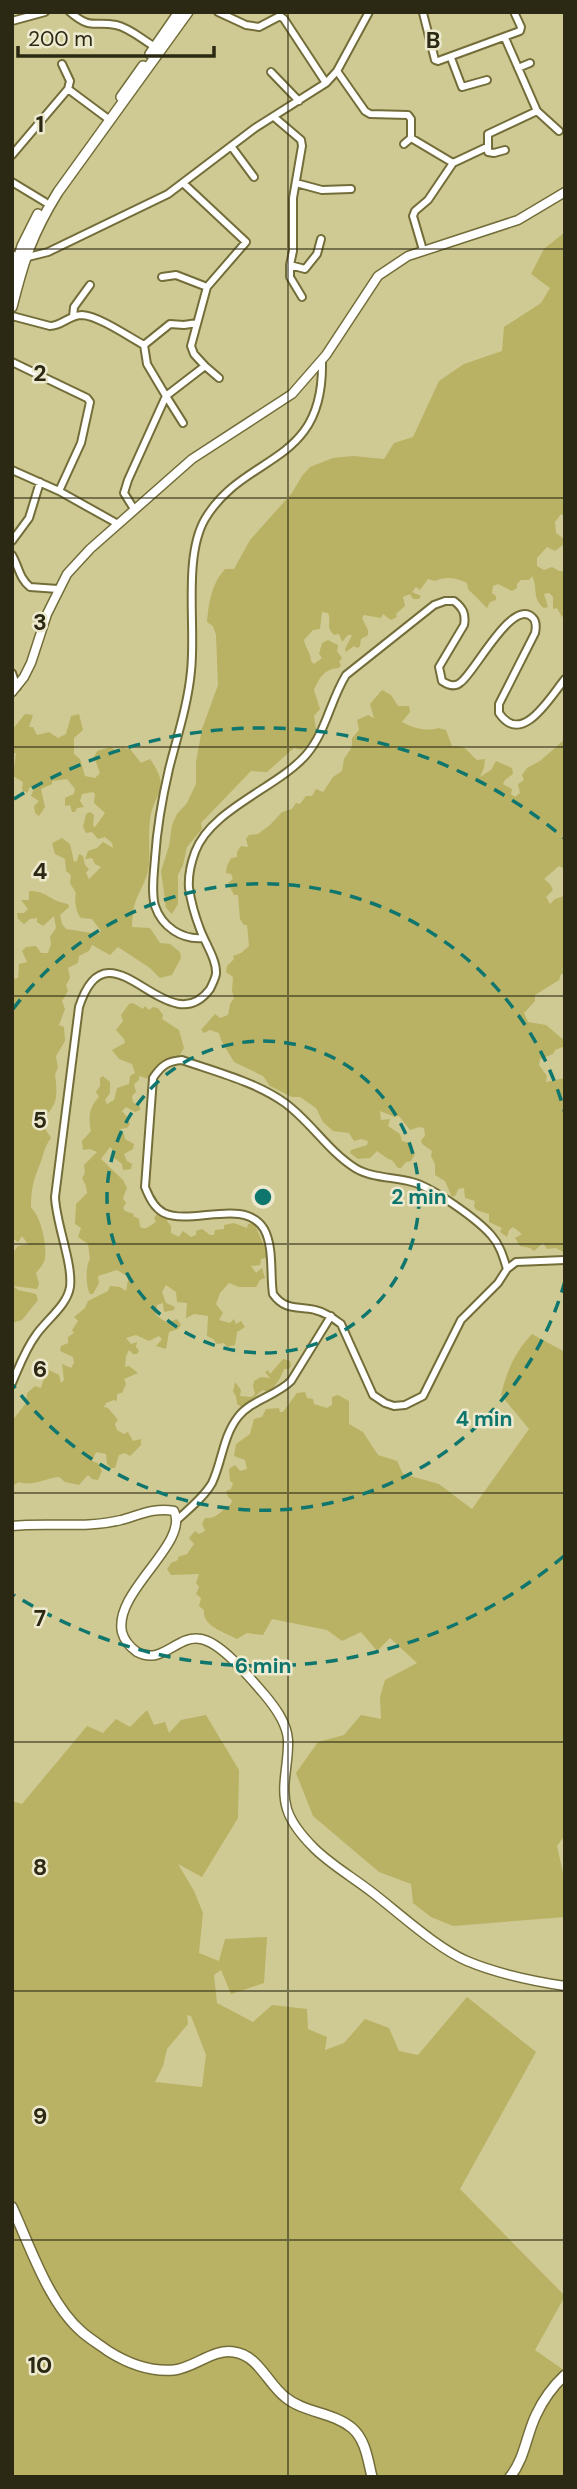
<svg xmlns="http://www.w3.org/2000/svg" width="577" height="2489" viewBox="0 0 577 2489" font-family="'DM Sans',sans-serif">
<rect width="100%" height="100%" fill="#cfca93"/>
<path fill="#b9b164" fill-rule="evenodd" d="M 565,232 L 565,517 L 561,514 L 555,522 L 556,533 L 564,539 L 563,545 L 555,551 L 547,547 L 537,558 L 537,566 L 544,570 L 552,567 L 559,571 L 565,571 L 565,614 L 562,617 L 557,608 L 553,609 L 553,597 L 549,593 L 544,594 L 548,607 L 544,608 C 532,600 538,587 532,576 L 529,580 L 521,580 L 517,584 L 517,588 L 512,591 L 498,584 L 493,586 L 492,593 L 496,596 L 496,600 L 490,602 L 487,608 L 468,589 L 467,583 C 455,578 447,576 435,581 L 428,579 L 420,590 L 416,587 L 412,592 L 421,596 L 419,599 L 413,599 L 410,594 L 403,597 L 405,606 L 396,614 L 397,617 L 391,620 L 383,614 L 381,618 L 364,615 L 362,618 L 368,630 L 368,635 L 361,639 L 360,646 L 357,648 L 354,646 L 346,652 L 345,649 L 352,635 L 348,635 L 342,642 L 339,634 L 334,635 C 325,627 332,621 328,613 L 322,612 L 320,629 L 313,630 L 304,640 C 305,648 311,652 311,661 L 314,664 L 322,658 L 319,654 L 322,643 L 328,640 L 338,645 L 337,651 L 342,658 L 339,662 L 341,665 L 339,668 C 324,669 320,677 314,690 L 320,709 L 314,716 L 317,736 L 302,750 L 294,748 L 267,772 L 251,771 L 201,823 L 202,829 L 187,847 L 183,865 L 178,875 L 178,904 L 172,914 L 166,908 L 161,871 L 169,846 L 172,825 L 177,814 L 187,803 L 196,784 L 196,762 L 202,729 L 218,685 L 216,635 L 213,626 L 207,622 C 209,602 211,585 225,569 L 234,569 L 250,540 L 292,493 L 302,476 L 310,467 L 333,458 L 353,456 L 384,459 L 394,443 L 413,437 L 439,381 L 464,364 L 502,351 L 504,327 L 541,303 L 550,288 L 531,274 L 544,249 Z
M 382,690 L 391,695 L 398,706 L 409,706 L 410,712 L 402,722 C 412,728 428,732 438,728 L 446,730 L 452,746 C 468,745 467,752 477,760 L 485,759 L 484,768 L 480,777 L 491,770 L 496,761 L 512,768 L 513,774 L 505,780 L 503,784 L 512,789 L 511,794 L 515,797 L 520,793 L 518,784 L 524,780 L 522,775 L 527,768 L 540,761 L 565,739 L 565,869 L 559,866 L 544,879 L 550,884 L 553,890 L 546,897 L 550,904 L 555,899 L 564,896 L 565,889 L 565,974 L 561,974 L 559,980 L 535,995 L 535,1001 L 524,1013 L 528,1022 L 546,1025 L 565,1041 L 565,1046 L 555,1050 L 553,1054 L 540,1059 L 539,1065 L 547,1076 L 546,1082 L 565,1078 L 565,1253 L 556,1248 L 547,1249 L 543,1243 L 534,1251 L 530,1248 L 520,1246 L 515,1238 L 522,1234 L 513,1227 L 509,1230 L 507,1237 L 500,1232 L 502,1228 L 489,1222 L 489,1214 L 476,1210 L 474,1206 L 475,1201 L 465,1198 L 464,1188 L 458,1189 L 456,1195 L 452,1197 L 445,1181 L 435,1175 L 435,1164 L 431,1156 L 432,1151 L 422,1144 L 421,1140 L 425,1136 L 424,1128 L 419,1127 L 410,1130 L 399,1116 L 395,1117 L 380,1111 L 381,1120 L 390,1119 L 388,1126 L 400,1134 L 402,1141 L 409,1143 L 415,1154 L 411,1161 L 406,1162 L 401,1168 L 398,1168 L 392,1160 L 388,1159 L 377,1151 L 370,1158 L 358,1159 L 350,1153 L 351,1150 L 367,1145 L 368,1141 L 361,1139 L 354,1141 L 349,1133 L 333,1131 L 323,1122 L 316,1108 L 300,1097 L 292,1097 L 270,1086 L 263,1076 L 234,1062 L 221,1040 L 219,1033 L 210,1030 L 204,1033 L 201,1030 L 215,1014 L 220,1018 L 228,1015 L 230,1004 L 234,998 L 232,991 L 233,977 L 226,972 L 227,966 L 234,959 L 233,956 L 241,953 L 249,946 L 247,925 L 244,925 L 240,919 L 238,895 L 234,895 L 228,883 L 233,879 L 231,874 L 226,873 L 227,866 L 231,858 L 237,857 L 237,852 L 241,846 L 248,847 L 246,839 L 249,835 L 258,834 L 270,825 L 282,812 L 292,809 L 296,803 L 300,804 L 306,796 L 312,796 L 316,789 L 323,792 L 333,777 L 342,771 L 344,759 L 352,747 L 352,738 L 359,730 L 357,720 L 368,715 L 374,718 L 370,704 Z
M 25,714 L 33,715 L 29,727 L 33,727 L 37,735 L 49,732 L 58,738 L 66,734 L 71,716 L 79,714 L 83,730 L 74,738 L 74,754 L 80,759 L 85,776 L 95,778 L 100,773 L 94,757 L 97,751 L 110,747 L 115,750 L 122,748 L 130,749 L 141,763 L 150,759 C 172,790 154,791 150,820 C 148,835 150,849 149,864 C 148,877 141,888 136,900 C 133,908 132,918 132,927 L 150,928 L 160,943 L 170,944 L 180,952 L 181,958 L 172,975 L 160,978 L 150,968 L 118,947 L 110,955 L 92,945 L 89,951 L 79,956 L 78,963 L 68,968 L 70,978 L 66,985 L 68,991 L 62,1001 L 65,1009 L 59,1025 L 64,1027 L 65,1041 L 56,1056 L 58,1068 L 55,1074 C 56,1082 58,1096 54,1104 C 51,1111 45,1115 42,1124 L 51,1138 C 44,1147 44,1154 40,1164 C 33,1181 31,1189 31,1208 C 41,1216 47,1245 45,1258 C 44,1264 40,1268 36,1273 L 39,1284 L 37,1289 L 13,1286 L 18,1290 L 36,1294 L 38,1300 L 22,1320 L 12,1323 L 12,1254 L 18,1246 L 28,1244 L 22,1236 L 18,1242 L 12,1238 L 12,979 L 18,978 L 19,964 L 27,962 L 22,951 L 26,947 L 36,946 L 41,953 L 48,953 L 51,944 L 50,937 L 56,928 L 54,916 L 43,926 L 37,922 L 37,918 L 30,919 L 24,924 L 18,919 L 17,913 L 24,913 L 28,909 L 21,900 L 29,900 L 29,891 C 48,891 49,901 68,904 L 69,907 L 60,915 L 62,924 L 66,929 L 99,934 L 101,931 L 92,919 L 81,918 C 76,913 74,899 76,893 L 70,883 L 71,875 L 66,871 L 65,859 L 55,854 L 52,843 L 62,838 L 70,844 L 74,862 L 77,861 L 79,854 L 83,856 L 85,865 L 89,869 L 86,873 L 89,879 L 101,867 L 95,864 L 92,858 L 85,859 L 88,851 L 97,848 L 103,842 L 113,848 L 112,843 L 105,837 L 98,839 L 92,832 L 86,833 L 83,827 L 86,814 L 90,812 L 94,815 L 93,826 L 95,827 L 105,813 L 94,803 L 95,794 L 93,792 L 82,794 L 80,801 L 84,807 L 77,808 L 75,812 L 72,812 L 70,805 L 65,806 L 65,798 L 74,794 L 75,789 L 67,779 L 52,781 L 52,784 L 41,789 L 45,807 L 39,816 L 35,813 L 34,806 L 39,801 L 31,796 L 35,786 L 30,787 L 27,793 L 22,790 L 23,782 L 13,776 L 16,753 L 12,754 L 12,730 Z
M 133,1003 L 143,1009 L 145,1006 L 149,1010 L 153,1007 L 158,1008 L 163,1015 L 162,1019 L 179,1030 L 184,1048 L 180,1055 L 161,1064 L 149,1079 L 139,1076 L 139,1080 L 134,1084 L 136,1092 L 132,1096 L 133,1102 L 140,1107 L 140,1110 L 135,1112 L 126,1107 L 122,1111 L 127,1117 L 130,1124 L 127,1128 L 120,1129 L 120,1131 L 124,1134 L 125,1139 L 134,1144 L 133,1149 L 124,1154 L 127,1161 L 132,1164 L 131,1169 L 123,1170 L 122,1164 L 113,1157 L 113,1150 L 110,1147 L 101,1159 L 123,1180 L 127,1188 L 123,1198 L 126,1203 L 123,1208 L 125,1211 L 134,1214 L 133,1216 L 139,1219 L 140,1227 C 146,1231 150,1225 156,1222 L 154,1218 L 157,1214 L 169,1218 L 167,1221 L 171,1226 L 171,1233 L 179,1237 L 183,1231 L 191,1237 L 196,1235 L 196,1231 L 202,1229 L 210,1235 L 214,1235 L 215,1230 L 224,1229 L 224,1225 L 234,1223 L 247,1228 L 248,1224 L 254,1223 L 267,1253 L 266,1258 L 261,1259 L 260,1265 L 251,1266 L 256,1273 L 262,1268 L 265,1278 L 260,1280 L 256,1287 L 239,1287 L 229,1283 L 220,1293 L 216,1304 L 223,1313 L 219,1320 L 230,1323 L 234,1319 L 236,1324 L 241,1321 L 245,1327 L 237,1332 L 235,1345 L 227,1347 L 224,1343 L 217,1344 L 213,1339 L 207,1336 L 208,1316 L 194,1314 L 186,1318 L 187,1303 L 177,1302 L 176,1292 L 166,1285 L 162,1292 L 166,1303 L 175,1307 L 174,1310 L 164,1312 L 163,1303 L 157,1305 L 156,1315 L 167,1323 L 177,1319 L 181,1325 L 178,1329 L 169,1332 L 166,1349 L 156,1346 L 162,1339 L 159,1336 L 149,1341 L 136,1335 L 126,1338 L 131,1344 L 137,1342 L 136,1347 L 139,1351 L 137,1354 L 133,1354 L 129,1350 L 126,1356 L 125,1367 L 129,1366 L 138,1373 L 124,1379 L 126,1384 L 122,1393 L 117,1394 L 117,1401 L 114,1400 L 106,1403 L 104,1407 L 108,1408 L 118,1420 L 115,1424 L 117,1430 L 124,1434 L 128,1432 L 133,1441 L 141,1439 L 141,1445 L 130,1456 L 125,1453 L 119,1455 L 115,1468 L 111,1468 L 107,1464 L 106,1454 L 96,1452 L 92,1461 L 98,1463 L 102,1471 L 98,1480 L 92,1479 L 88,1475 L 79,1485 L 65,1482 L 59,1477 C 45,1478 33,1487 19,1482 L 12,1486 L 14,1473 L 12,1473 L 12,1421 L 26,1403 L 27,1393 L 35,1386 L 41,1388 L 47,1369 L 59,1375 L 61,1383 L 64,1380 L 62,1364 L 71,1368 L 74,1363 L 73,1357 L 60,1351 L 61,1346 L 68,1343 L 68,1337 L 74,1333 L 72,1330 L 78,1321 L 74,1317 L 85,1308 L 88,1301 L 108,1291 L 110,1286 L 120,1287 L 126,1291 L 128,1280 L 127,1276 L 117,1270 L 98,1276 L 99,1283 L 93,1294 L 90,1294 C 86,1286 85,1267 90,1259 L 88,1244 L 78,1237 L 81,1228 L 75,1224 L 76,1204 L 87,1193 L 86,1186 L 82,1178 L 85,1173 L 84,1165 L 97,1152 L 90,1149 L 83,1150 L 82,1141 L 91,1131 C 88,1118 89,1107 99,1097 L 96,1092 L 100,1086 L 100,1078 L 103,1076 L 110,1082 L 110,1093 L 105,1100 L 107,1104 L 114,1100 L 117,1088 L 129,1084 L 130,1076 L 135,1073 L 132,1064 L 119,1059 L 112,1050 L 125,1043 L 124,1039 L 116,1030 L 123,1021 L 121,1015 L 129,1004 Z
M 532,1334 L 565,1352 L 565,1835 L 557,1846 L 565,1882 L 565,1917 L 453,1926 L 431,1917 L 413,1903 L 411,1884 L 379,1872 L 313,1816 L 296,1773 L 318,1742 L 344,1735 L 361,1715 L 381,1719 L 380,1697 L 385,1680 L 417,1663 L 390,1638 L 377,1651 L 361,1632 L 342,1641 L 327,1630 L 272,1619 L 263,1635 L 247,1633 L 237,1639 C 224,1632 202,1626 204,1610 L 199,1606 L 201,1598 L 196,1594 L 199,1587 L 196,1583 L 199,1574 L 171,1575 L 167,1569 L 171,1563 L 178,1560 L 178,1557 L 187,1554 L 194,1544 L 189,1538 L 195,1531 L 199,1534 L 205,1531 L 202,1524 L 205,1518 C 218,1519 221,1510 231,1504 L 232,1500 L 228,1497 L 226,1491 L 231,1489 L 233,1483 L 230,1481 L 229,1469 L 235,1465 L 240,1471 L 247,1469 L 245,1460 L 234,1456 L 236,1444 L 250,1434 L 254,1419 L 262,1417 L 266,1409 L 279,1408 L 280,1412 L 283,1412 L 297,1393 L 305,1392 L 307,1398 L 313,1399 L 314,1404 L 327,1408 L 332,1405 L 332,1397 L 338,1395 L 349,1401 L 349,1424 L 363,1432 L 378,1455 L 397,1461 L 403,1474 L 439,1484 L 472,1509 L 529,1429 L 501,1395 C 507,1370 515,1352 532,1334 Z
M 283,1359 L 290,1361 L 291,1366 L 289,1369 L 284,1369 C 282,1376 275,1387 269,1392 L 263,1390 C 255,1395 251,1403 243,1408 L 237,1404 L 236,1396 L 233,1392 L 235,1382 L 241,1390 L 240,1396 L 252,1397 L 255,1394 L 253,1386 L 254,1381 L 261,1377 L 270,1378 L 265,1372 L 268,1370 L 270,1374 Z
M 147,1710 L 154,1725 L 165,1722 L 169,1733 L 181,1720 L 206,1715 L 239,1770 L 238,1818 L 202,1877 L 178,1864 L 194,1891 L 203,1913 L 199,1953 L 219,1961 L 225,1939 L 267,1937 L 264,1983 L 231,1994 L 221,1970 L 214,1975 L 217,2003 L 253,2022 L 272,2005 L 307,2009 L 308,2029 L 327,2037 L 325,2050 L 344,2043 L 365,2019 L 389,2028 L 399,2051 L 418,2055 L 467,1997 L 536,2052 L 460,2189 L 565,2296 L 535,2350 L 565,2371 L 565,2477 L 12,2477 L 12,1801 L 22,1804 L 87,1726 L 103,1733 L 116,1719 L 130,1727 ZM 187,2015 L 191,2016 L 206,2055 L 202,2087 L 155,2082 L 163,2066 L 167,2049 L 188,2024 Z"/>
<g fill="none" stroke-linecap="round" stroke-linejoin="round">
<defs>
<path id="minor" d="M 70,12 C 91,30 93,21 116,25 C 130,28 143,40 155,47
M 218,12 L 246,25 L 259,27 L 280,16 L 284,19 L 326,83
M 423,13 L 435,60 L 438,61 L 520,31 L 521,27 L 515,14
M 12,21 L 45,12
M 505,38 L 537,111 L 559,131
M 451,58 L 462,87 L 487,80
M 62,64 L 70,81 L 68,89
M 518,68 L 530,63
M 337,71 L 365,111 L 370,114 L 408,115 L 411,119 L 411,138
M 271,72 L 299,101
M 274,117 L 301,140 L 302,146 L 293,198 L 293,251 L 290,265 L 290,277 L 302,297
M 404,144 L 411,138 L 453,163
M 231,146 L 254,177
M 505,150 L 494,153 L 488,152 L 488,134 L 537,111
M 12,155 L 68,89 L 107,118
M 12,182 L 45,202
M 183,183 L 246,242 L 207,287 L 191,346 L 194,354 L 205,366 L 166,396 L 183,423
M 296,183 L 322,190 L 351,189
M 423,250 L 413,216 L 415,211 L 428,200 L 453,163 L 487,147
M 12,254 L 18,258 L 24,258 L 48,252 L 168,194 L 255,128 L 326,83 L 337,71 L 369,12
M 290,265 L 305,269 L 317,254 L 321,239
M 162,277 L 176,275 L 207,287
M 12,316 L 50,326 C 62,326 69,315 82,315 C 99,316 129,337 144,345
M 73,317 L 74,307 L 90,285
M 144,345 L 170,324 L 184,325 L 197,323
M 12,362 L 87,398 L 90,402 L 81,443 L 59,491 L 118,524
M 205,366 L 219,378
M 12,470 L 59,491
M 134,509 L 124,493 L 128,480 L 166,396 L 147,364 L 144,345
M 12,541 L 29,518 L 40,482
M 12,555 C 19,567 19,578 30,587 L 58,589
M 12,673 L 17,687
M 203,938 C 182,940 162,927 155,906 C 151,891 154,873 155,858 C 157,828 162,799 169,769 C 177,737 188,704 191,671 C 196,627 183,557 205,519 C 245,452 324,467 322,362
M 507,1269 C 503,1256 500,1245 491,1235 C 477,1219 432,1187 412,1182 C 394,1177 371,1178 355,1168 C 328,1151 311,1122 285,1103 C 256,1082 216,1072 182,1060 C 167,1061 161,1066 153,1078 L 145,1187 C 149,1197 154,1208 164,1213 C 192,1226 244,1197 264,1229 C 274,1247 270,1275 273,1294 C 285,1311 298,1306 315,1310 C 325,1312 333,1318 341,1324 L 373,1395 L 385,1403 L 394,1406 L 405,1405 L 423,1396 L 461,1320 L 498,1283 L 507,1269 L 516,1262 L 565,1260
M 12,1383 C 19,1367 25,1350 36,1335 C 46,1320 67,1306 70,1287 C 73,1263 56,1224 55,1197 L 79,1007 C 109,914 167,1047 210,989 C 212,985 215,979 216,974 C 217,960 205,943 200,929 C 195,916 191,902 189,888 C 188,876 191,863 195,852 C 211,809 277,788 306,755 C 326,732 330,701 346,675 L 434,605 L 445,601 L 454,601 C 463,608 466,614 464,625 L 439,667 L 442,681 C 448,685 455,688 461,682 C 475,672 513,596 533,618 C 537,622 536,628 535,633 L 499,704 L 499,713 C 522,747 550,697 565,679
M 178,1519 C 190,1508 204,1497 212,1483 C 222,1462 223,1436 238,1417 C 251,1400 276,1396 291,1381 L 331,1316"/>
<path id="tertiary" d="M 12,692 L 24,677 L 31,663 L 47,614 L 67,574 L 90,549 L 192,459 L 292,394 L 326,355 L 378,276 L 408,256 L 518,220 L 565,192
M 12,1526 C 49,1522 85,1529 121,1520 C 139,1515 155,1507 174,1511 C 190,1543 113,1592 122,1632 C 124,1640 130,1647 137,1652 C 163,1666 177,1634 201,1639 C 222,1643 250,1678 264,1694 C 275,1707 287,1723 288,1740 C 289,1764 280,1786 287,1809 C 291,1822 304,1838 314,1848 C 331,1865 354,1878 373,1893 C 400,1914 437,1948 467,1961 C 498,1974 532,1981 565,1986"/>
<path id="secondary" d="M 150,54 L 179,12
M 121,97 L 143,66
M 12,279 L 22,246 L 38,214
M 12,307 C 24,259 32,234 58,192 L 188,12
M 12,2207 C 30,2246 49,2304 82,2332 C 90,2339 100,2345 108,2351 C 127,2363 151,2372 174,2370 C 194,2368 214,2348 234,2352 C 258,2355 268,2384 285,2397 C 304,2413 333,2412 352,2428 C 366,2440 368,2461 372,2477
M 510,2477 C 525,2458 526,2436 536,2415 C 543,2400 552,2387 565,2375"/>
</defs>
<use href="#minor" stroke="#736d39" stroke-width="10"/>
<use href="#tertiary" stroke="#736d39" stroke-width="11"/>
<use href="#secondary" stroke="#736d39" stroke-width="12"/>
<use href="#minor" stroke="#fff" stroke-width="6"/>
<use href="#tertiary" stroke="#fff" stroke-width="8"/>
<use href="#secondary" stroke="#fff" stroke-width="9"/>
</g>
<path fill="none" stroke="#2b2813" stroke-width="2" stroke-opacity="0.55" d="M 288,12 L 288,2477M 12,249 L 565,249M 12,498 L 565,498M 12,747 L 565,747M 12,996 L 565,996M 12,1244 L 565,1244M 12,1493 L 565,1493M 12,1742 L 565,1742M 12,1991 L 565,1991M 12,2240 L 565,2240"/>
<g fill="none" stroke="#0f766e" stroke-width="3.5" stroke-dasharray="12 9">
<circle cx="263" cy="1197" r="156"/>
<path d="M565 1281A313 313 0 0 1 13 1385M13 1009A313 313 0 0 1 565 1113"/>
<path d="M564 1556A469 469 0 0 1 14 1595M14 799A469 469 0 0 1 564 838"/>
</g>
<g font-size="23" text-anchor="middle" font-weight="bold" fill="#2b2813" stroke="#ece9ce" stroke-width="5" stroke-linejoin="round" paint-order="stroke">
<text x="433" y="48">B</text>
<text x="40" y="132">1</text>
<text x="40" y="381">2</text>
<text x="40" y="630">3</text>
<text x="40" y="879">4</text>
<text x="40" y="1128">5</text>
<text x="40" y="1377">6</text>
<text x="40" y="1626">7</text>
<text x="40" y="1875">8</text>
<text x="40" y="2124">9</text>
<text x="40" y="2373">10</text>
</g>
<circle cx="263" cy="1197" r="10" fill="#0f766e" stroke="#ece9ce" stroke-width="3.5"/>
<g font-size="21" text-anchor="middle" font-weight="bold" fill="#0f766e" stroke="#ece9ce" stroke-width="5" stroke-linejoin="round" paint-order="stroke">
<text x="419" y="1204">2 min</text>
<text x="484" y="1426">4 min</text>
<text x="263" y="1673">6 min</text>
</g>
<rect width="577" height="2489" fill="none" stroke="#2b2813" stroke-width="28"/>
<path d="M18 46v10h196v-10" fill="none" stroke="#2b2813" stroke-width="3.5"/>
<text x="28" y="46" font-size="21" fill="#2b2813" stroke="#ece9ce" stroke-width="5" paint-order="stroke">200 m</text>
</svg>
